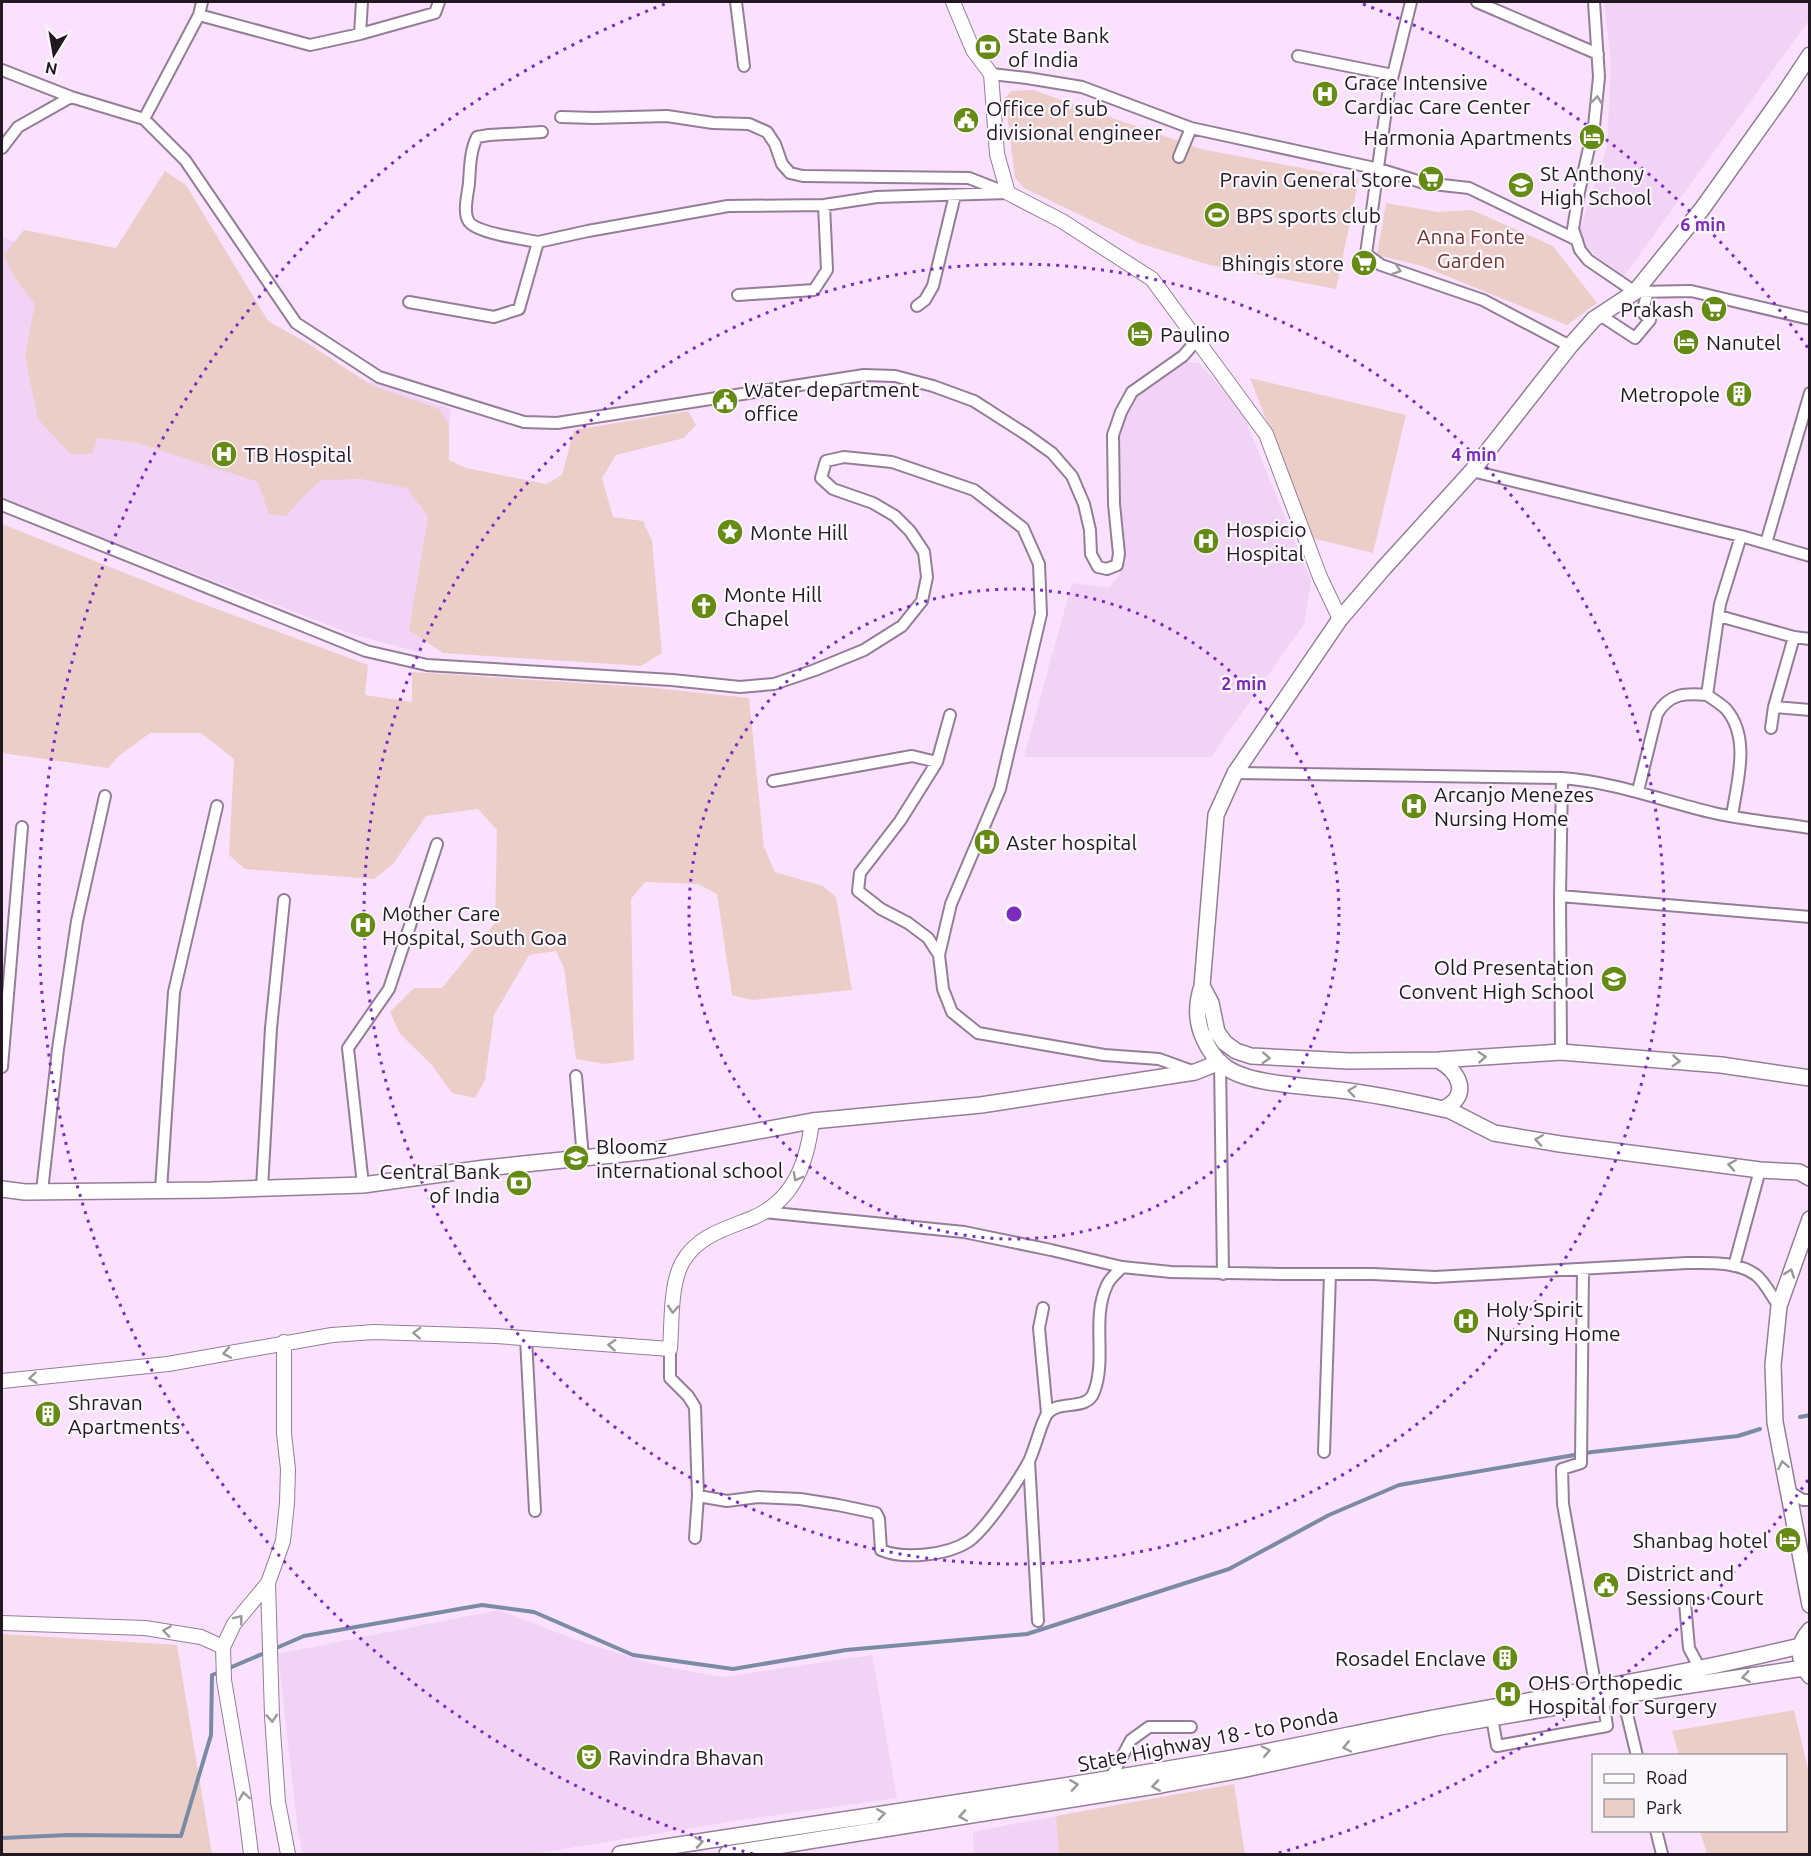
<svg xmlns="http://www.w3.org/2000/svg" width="1811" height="1856" viewBox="0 0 1811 1856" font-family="Ubuntu,sans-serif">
<rect width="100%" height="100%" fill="#fae1fd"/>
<path fill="#f1d3f5" d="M 1604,2 L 1809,2 L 1809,20 L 1624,276 L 1584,247 L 1580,229 L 1607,147 L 1611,61 Z
M 2,237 L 122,283 L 265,346 L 451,409 L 422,653 L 352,634 L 2,499 Z
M 1177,361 L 1199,363 L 1242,412 L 1311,581 L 1304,624 L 1211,757 L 1024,757 L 1072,583 L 1109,588 L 1120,574 L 1113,439 L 1133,395 Z
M 499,1610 L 582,1642 L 660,1666 L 724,1677 L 872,1655 L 897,1798 L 734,1821 L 532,1854 L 303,1854 L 298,1832 L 278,1654 Z
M 1056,1816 L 1059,1854 L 974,1854 L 973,1832 Z"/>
<path fill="#eccec9" d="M 1033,90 L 1201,149 L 1359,179 L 1336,289 L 1209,265 L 1139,243 L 1024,188 L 1015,178 L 1005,98 L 1012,91 Z
M 165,171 L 186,185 L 268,321 L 309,344 L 371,385 L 439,409 L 449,425 L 449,460 L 466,468 L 546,484 L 562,475 L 574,430 L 688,411 L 696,425 L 684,438 L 616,455 L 602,478 L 613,517 L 643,521 L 652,541 L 662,653 L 641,666 L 443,653 L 409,630 L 428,517 L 407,488 L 362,479 L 321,480 L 302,498 L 286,516 L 269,514 L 258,482 L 138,443 L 98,438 L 92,454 L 70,454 L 38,419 L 25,356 L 35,304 L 14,277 L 4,255 L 24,230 L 116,248 Z
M 1386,203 L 1438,212 L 1472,210 L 1553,246 L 1597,303 L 1567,325 L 1422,266 L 1377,255 Z
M 1250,378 L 1406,415 L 1373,553 L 1312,538 Z
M 2,524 L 198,602 L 368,665 L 365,695 L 412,702 L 412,672 L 645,687 L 749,698 L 764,847 L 775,872 L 823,886 L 836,897 L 852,990 L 752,1000 L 732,995 L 717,894 L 698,884 L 645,882 L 631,899 L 634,1060 L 605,1064 L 576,1059 L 564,968 L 556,951 L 529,955 L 494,1015 L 485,1080 L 475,1098 L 452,1093 L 431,1064 L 400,1034 L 390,1012 L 414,988 L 442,988 L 495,923 L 497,830 L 478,809 L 426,816 L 393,864 L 374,879 L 245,869 L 229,855 L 234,759 L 201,733 L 150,733 L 119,756 L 108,768 L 2,753 Z
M 2,1634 L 177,1645 L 212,1854 L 2,1854 Z
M 1794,1710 L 1809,1773 L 1809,1854 L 1707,1854 L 1700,1831 L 1786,1830 L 1786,1756 L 1679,1755 L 1672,1731 Z
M 1234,1784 L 1245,1854 L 1059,1854 L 1056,1816 Z"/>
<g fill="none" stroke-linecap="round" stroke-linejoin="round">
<path stroke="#7b8aa5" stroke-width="4" d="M 1800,1417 L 1810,1415
M 274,1649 L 304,1636 L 482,1605 L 534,1612 L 633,1655 L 733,1669 L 846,1650 L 1027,1634 L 1229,1569 L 1329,1515 L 1399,1485 L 1592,1452 L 1738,1436 L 1760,1429
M 227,1669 L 267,1652
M 2,1838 L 68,1835 L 181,1836 L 211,1735 L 212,1675 L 220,1672"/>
<defs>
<path id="minor" d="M 736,2 L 744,66
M 1411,2 L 1388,95 L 1366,254 L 1381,265 L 1483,300 L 1570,346
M 1477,2 L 1598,54
M 1594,2 L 1599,77 L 1594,126 L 1579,192 L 1573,229 L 1580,250 L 1588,260 L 1635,292 L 1691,291 L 1810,319
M 199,15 L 202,2
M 360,34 L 362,2
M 1298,56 L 1393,75
M 2,70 L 71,97
M 991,74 L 1027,78 L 1082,87 L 1191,128 L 1379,169 L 1424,183 L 1469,188 L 1577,240
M 561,117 L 594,118 L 667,116 L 713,123 L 749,124 L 767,132 L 775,144 L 782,164 L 790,173 L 803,176 L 969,178 L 1002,191
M 144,119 L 199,15 L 310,45 L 360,34 L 435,13 L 439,2
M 2,148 L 18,127 L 71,97 L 144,119 L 185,160 L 296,323 L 379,377 L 524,422 L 557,423 L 864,375 L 895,376 L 933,386 L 974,401 L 1027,435 L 1052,453 L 1072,476 L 1084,504 L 1090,530 L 1091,554 L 1098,567 L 1107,569 L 1117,565 L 1119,554 L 1114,504 L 1113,435 L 1121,412 L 1132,392 L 1183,356 L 1196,341
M 1179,157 L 1191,128
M 538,242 C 524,239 473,233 468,220 C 463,211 468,193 469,183 C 470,168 470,151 477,137 L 489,135 L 542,132
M 738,295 L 814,290 L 827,270 L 824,205
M 409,302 L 494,317 L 519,309 L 538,242 L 588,231 L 728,206 L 824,205 L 877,197 L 1008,193
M 917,306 L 925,300 L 933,286 L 955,195
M 1600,315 L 1635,338 L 1650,320 L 1642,312 L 1648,292
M 1472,471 L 1741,536 L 1810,556
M 2,505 L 366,651 L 427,665 L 672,680 L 740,687 L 774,684 L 815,670 L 864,650 L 902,626 L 922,601 L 927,577 L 924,552 L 910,531 L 895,516 L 873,503 L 833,489 L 821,478 L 826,461 L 844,457 L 892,462 L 974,490 L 1023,528 L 1039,564 L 1041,614 L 1000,789 L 951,904 L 939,955
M 1766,543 L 1810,393
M 1719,616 L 1794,637 L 1810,639
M 1707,695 C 1713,699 1721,704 1726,709 C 1751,738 1737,782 1732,816
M 1774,707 L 1810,710
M 950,715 L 937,762 L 900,821 L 860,873 L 858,891 L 881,909 L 908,923 L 928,938 L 939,955 L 943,989 L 952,1012 L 978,1033 L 1104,1055 L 1159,1059 L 1192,1071
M 1771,728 L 1774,707 L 1794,637
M 1235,773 L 1562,778 C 1615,782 1663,801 1714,813 C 1745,820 1778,823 1810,828
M 773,781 L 912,756 L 937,762
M 1638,791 L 1657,714 C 1669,693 1686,693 1707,695 L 1720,604 L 1741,536
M 1560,896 L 1810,917
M 1561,1052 L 1560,896 L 1562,778
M 1220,1062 L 1223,1274
M 2,1067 L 22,827
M 576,1076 L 583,1158
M 363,1185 L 348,1048 L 389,989 L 437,844
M 262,1188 L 271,1028 L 284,900
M 161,1190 L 174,992 L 217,806
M 42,1191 L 58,1049 L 77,921 L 105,796
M 764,1212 L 964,1232 L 1051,1250 L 1122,1267 L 1171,1272 L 1282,1274 L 1373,1274 L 1435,1277 L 1687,1263 C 1709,1263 1737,1261 1756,1275 C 1765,1282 1772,1297 1779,1306
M 1734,1266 L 1760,1170
M 1583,1269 L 1581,1463 L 1562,1469 L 1563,1504 L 1596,1689
M 1043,1308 L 1039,1328 L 1047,1413
M 526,1338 L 535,1511
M 670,1349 L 670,1378 L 688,1396 L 695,1407 L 698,1496 L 727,1501 L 758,1497 L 800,1499 L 838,1505 L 876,1513 L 879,1519 L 881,1550 C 904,1560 948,1555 969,1541 C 986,1529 1019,1480 1029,1461 C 1035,1449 1041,1423 1047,1414 C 1058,1399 1087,1412 1094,1392 C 1107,1358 1091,1319 1107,1285 C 1110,1278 1117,1273 1122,1267
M 1324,1452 L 1330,1274
M 1029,1461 L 1038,1621
M 1788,1491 L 1803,1500 L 1810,1500
M 695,1538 L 698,1496
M 1685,1603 L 1689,1648 L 1700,1669
M 1621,1689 L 1637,1756
M 1492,1718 L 1497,1746 L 1607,1726 L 1603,1699
M 1110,1779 L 1131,1740 L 1149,1727 L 1191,1727
M 1656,1830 L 1662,1854"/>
<path id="tertiary" d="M 953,2 L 973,50 L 991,74 L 997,154 L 1008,193 L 1062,221 L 1152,279 L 1266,434 L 1320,577 L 1340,619
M 2,1381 L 168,1364 L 332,1335 L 374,1332 L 496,1336 L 670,1349 C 672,1323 670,1286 682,1263 C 696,1237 724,1229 750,1219 C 793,1202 807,1164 812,1121
M 268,1583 L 272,1716 L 278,1802 L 288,1854
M 2,1623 L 145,1628 L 201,1637 L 223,1647
M 251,1854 L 244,1798 L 224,1680 L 223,1647 L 234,1624 L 268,1583 L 283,1541 L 287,1503 L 288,1469 L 284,1434 L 284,1342"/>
<path id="secondary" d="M 1810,55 L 1784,94 L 1702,209 L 1635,292 L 1594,319 L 1570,346 L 1472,471 L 1382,570 L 1340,619 L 1235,773 L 1216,815 L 1202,986 C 1196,1004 1196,1022 1204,1039 C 1209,1050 1214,1058 1223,1065 C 1245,1085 1309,1086 1339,1090 C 1374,1094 1408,1101 1443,1109 L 1449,1110 L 1494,1133 L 1560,1144 L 1760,1170 L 1799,1172 L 1810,1178
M 1202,986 L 1211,1003 L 1217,1032 L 1225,1043 L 1236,1051 L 1251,1056 L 1349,1061 L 1438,1060 L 1561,1052 L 1721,1065 L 1810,1078
M 1438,1060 C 1460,1072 1471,1096 1443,1109
M 2,1189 L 25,1192 L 212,1190 L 363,1185 L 485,1168 L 651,1151 L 812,1121 L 981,1105 L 1195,1072 L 1220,1062
M 1810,1219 L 1779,1306 L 1773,1365 L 1775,1422 L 1810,1605
M 1810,1630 C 1796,1645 1798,1661 1810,1676
M 620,1854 C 816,1823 1013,1796 1209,1762 C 1283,1750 1355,1733 1428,1719 C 1553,1696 1677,1676 1800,1646
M 727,1854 L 1161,1785 L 1241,1770 L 1440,1727 L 1637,1693 L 1804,1668"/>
</defs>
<use href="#minor" stroke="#947e97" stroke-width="14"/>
<use href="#tertiary" stroke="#947e97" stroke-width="16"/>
<use href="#secondary" stroke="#947e97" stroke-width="18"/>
<use href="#minor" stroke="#fff" stroke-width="10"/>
<use href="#tertiary" stroke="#fff" stroke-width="14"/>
<use href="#secondary" stroke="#fff" stroke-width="15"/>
</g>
<defs><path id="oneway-chevron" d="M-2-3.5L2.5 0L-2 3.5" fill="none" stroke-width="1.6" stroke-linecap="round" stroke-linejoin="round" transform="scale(1.5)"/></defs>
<g stroke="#9b979c">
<use href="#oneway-chevron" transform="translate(1597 100) rotate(-84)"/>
<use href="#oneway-chevron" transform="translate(1397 270) rotate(19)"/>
<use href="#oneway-chevron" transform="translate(1482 1057) rotate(-4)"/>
<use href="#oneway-chevron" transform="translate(1266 1058) rotate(3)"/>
<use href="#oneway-chevron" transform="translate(1676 1061) rotate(4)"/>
<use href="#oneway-chevron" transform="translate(1352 1091) rotate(-172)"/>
<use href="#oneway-chevron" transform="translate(1539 1140) rotate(-171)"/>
<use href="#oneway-chevron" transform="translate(1732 1165) rotate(-171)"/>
<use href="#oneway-chevron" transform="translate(797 1177) rotate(118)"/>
<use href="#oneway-chevron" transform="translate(1790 1273) rotate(-71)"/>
<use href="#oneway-chevron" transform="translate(673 1309) rotate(94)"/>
<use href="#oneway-chevron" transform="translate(417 1333) rotate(-178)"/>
<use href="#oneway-chevron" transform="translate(612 1345) rotate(-176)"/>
<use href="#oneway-chevron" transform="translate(227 1353) rotate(170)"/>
<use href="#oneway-chevron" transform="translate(33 1378) rotate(175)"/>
<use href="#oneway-chevron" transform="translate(1783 1465) rotate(-101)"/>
<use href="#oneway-chevron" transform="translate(239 1619) rotate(-52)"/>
<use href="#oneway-chevron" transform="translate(167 1631) rotate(-172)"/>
<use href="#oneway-chevron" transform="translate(1746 1677) rotate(172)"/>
<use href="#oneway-chevron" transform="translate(272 1718) rotate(86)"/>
<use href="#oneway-chevron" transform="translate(1347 1747) rotate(168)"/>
<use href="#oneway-chevron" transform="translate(1266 1751) rotate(-12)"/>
<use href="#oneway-chevron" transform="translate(1074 1785) rotate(-9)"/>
<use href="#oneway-chevron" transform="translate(1156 1786) rotate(171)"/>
<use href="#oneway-chevron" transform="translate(244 1796) rotate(-99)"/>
<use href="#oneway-chevron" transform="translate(881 1814) rotate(-8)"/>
<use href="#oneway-chevron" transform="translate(963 1816) rotate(171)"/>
<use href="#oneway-chevron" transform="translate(699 1842) rotate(-9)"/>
</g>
<g fill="none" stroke="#7b2cbf" stroke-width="3" stroke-dasharray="3 6">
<circle cx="1014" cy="914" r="325"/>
<circle cx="1014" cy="914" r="650"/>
<path d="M1808 1480A975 975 0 0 1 1275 1854M753 1854A975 975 0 0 1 665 4M1363 4A975 975 0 0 1 1808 348"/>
</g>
<defs>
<symbol id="bank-disc" viewBox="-11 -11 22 22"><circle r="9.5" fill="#668b15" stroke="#fbf6fc"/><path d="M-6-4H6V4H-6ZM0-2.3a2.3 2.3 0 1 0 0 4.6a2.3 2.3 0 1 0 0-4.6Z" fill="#fff"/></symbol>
<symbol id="hospital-disc" viewBox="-11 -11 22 22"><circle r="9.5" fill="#668b15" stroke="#fbf6fc"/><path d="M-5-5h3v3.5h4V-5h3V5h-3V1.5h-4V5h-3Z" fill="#fff"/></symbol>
<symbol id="civic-disc" viewBox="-11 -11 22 22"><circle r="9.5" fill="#668b15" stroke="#fbf6fc"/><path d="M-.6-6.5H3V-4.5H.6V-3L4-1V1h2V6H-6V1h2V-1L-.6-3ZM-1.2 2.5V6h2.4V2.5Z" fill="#fff"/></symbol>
<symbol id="hotel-disc" viewBox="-11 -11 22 22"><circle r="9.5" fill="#668b15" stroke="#fbf6fc"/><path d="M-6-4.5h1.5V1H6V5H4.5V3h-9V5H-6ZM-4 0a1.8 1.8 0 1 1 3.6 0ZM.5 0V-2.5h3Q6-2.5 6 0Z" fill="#fff"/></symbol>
<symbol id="supermarket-disc" viewBox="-11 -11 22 22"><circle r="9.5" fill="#668b15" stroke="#fbf6fc"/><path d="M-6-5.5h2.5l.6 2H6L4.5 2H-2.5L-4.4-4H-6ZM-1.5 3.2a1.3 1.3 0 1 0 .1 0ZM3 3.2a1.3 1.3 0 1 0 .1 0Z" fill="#fff"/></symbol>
<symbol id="school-disc" viewBox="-11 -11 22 22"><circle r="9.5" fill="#668b15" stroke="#fbf6fc"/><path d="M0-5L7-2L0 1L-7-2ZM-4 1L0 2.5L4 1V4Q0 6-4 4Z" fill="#fff"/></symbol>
<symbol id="stadium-disc" viewBox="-11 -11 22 22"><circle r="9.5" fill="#668b15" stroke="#fbf6fc"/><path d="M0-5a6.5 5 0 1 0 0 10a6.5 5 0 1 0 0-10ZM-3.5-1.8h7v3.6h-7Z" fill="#fff"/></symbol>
<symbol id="building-disc" viewBox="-11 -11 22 22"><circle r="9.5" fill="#668b15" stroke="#fbf6fc"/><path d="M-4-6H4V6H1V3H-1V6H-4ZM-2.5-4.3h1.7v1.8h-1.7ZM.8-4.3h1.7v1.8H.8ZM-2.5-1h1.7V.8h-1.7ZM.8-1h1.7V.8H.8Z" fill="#fff"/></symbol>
<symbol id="sight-disc" viewBox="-11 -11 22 22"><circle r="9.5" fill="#668b15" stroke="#fbf6fc"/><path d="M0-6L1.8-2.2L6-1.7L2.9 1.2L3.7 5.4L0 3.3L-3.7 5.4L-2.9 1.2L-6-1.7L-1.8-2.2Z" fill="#fff"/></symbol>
<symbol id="church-disc" viewBox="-11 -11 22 22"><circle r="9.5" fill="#668b15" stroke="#fbf6fc"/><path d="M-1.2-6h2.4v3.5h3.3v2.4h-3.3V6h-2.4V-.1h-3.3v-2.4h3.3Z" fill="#fff"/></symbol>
<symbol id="theatre-disc" viewBox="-11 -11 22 22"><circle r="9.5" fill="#668b15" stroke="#fbf6fc"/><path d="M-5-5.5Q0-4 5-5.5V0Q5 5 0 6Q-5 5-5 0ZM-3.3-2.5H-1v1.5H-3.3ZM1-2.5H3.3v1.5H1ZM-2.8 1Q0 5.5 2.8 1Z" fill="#fff"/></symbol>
</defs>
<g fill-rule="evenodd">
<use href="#bank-disc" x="973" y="32" width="30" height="30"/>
<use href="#hospital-disc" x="1310" y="79" width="30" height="30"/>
<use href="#civic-disc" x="951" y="105" width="30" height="30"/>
<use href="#hotel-disc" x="1577" y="122" width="30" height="30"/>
<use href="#supermarket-disc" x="1416" y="164" width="30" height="30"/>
<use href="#school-disc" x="1506" y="170" width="30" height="30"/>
<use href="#stadium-disc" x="1202" y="200" width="30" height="30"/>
<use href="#supermarket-disc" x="1349" y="248" width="30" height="30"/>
<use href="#supermarket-disc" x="1699" y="294" width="30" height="30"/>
<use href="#hotel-disc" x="1125" y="319" width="30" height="30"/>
<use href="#hotel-disc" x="1671" y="327" width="30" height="30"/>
<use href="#building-disc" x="1724" y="379" width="30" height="30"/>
<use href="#civic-disc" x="710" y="386" width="30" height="30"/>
<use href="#hospital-disc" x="209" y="439" width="30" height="30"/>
<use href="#sight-disc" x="715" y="517" width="30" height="30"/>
<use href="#hospital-disc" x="1191" y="526" width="30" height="30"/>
<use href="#church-disc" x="689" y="591" width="30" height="30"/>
<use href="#hospital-disc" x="1399" y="791" width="30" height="30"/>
<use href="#hospital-disc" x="972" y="827" width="30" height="30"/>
<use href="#hospital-disc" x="348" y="910" width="30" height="30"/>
<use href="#school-disc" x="1599" y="964" width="30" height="30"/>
<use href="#school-disc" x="561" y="1143" width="30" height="30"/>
<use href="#bank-disc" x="504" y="1168" width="30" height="30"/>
<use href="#hospital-disc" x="1451" y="1306" width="30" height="30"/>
<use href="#building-disc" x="33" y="1399" width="30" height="30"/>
<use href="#hotel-disc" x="1773" y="1525" width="30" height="30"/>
<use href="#civic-disc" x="1591" y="1570" width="30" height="30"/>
<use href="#building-disc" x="1490" y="1643" width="30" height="30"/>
<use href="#hospital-disc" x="1493" y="1679" width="30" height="30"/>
<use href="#theatre-disc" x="574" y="1742" width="30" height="30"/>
</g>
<g text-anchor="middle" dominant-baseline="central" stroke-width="4.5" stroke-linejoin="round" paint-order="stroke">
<g font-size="21" fill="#211822" stroke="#fbf6fc" text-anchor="start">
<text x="1008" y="35">State Bank<tspan x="1008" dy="24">of India</tspan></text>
<text x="1344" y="82">Grace Intensive<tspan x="1344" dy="24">Cardiac Care Center</tspan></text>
<text x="986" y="108">Office of sub<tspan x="986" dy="24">divisional engineer</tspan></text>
<text x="1572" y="137" text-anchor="end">Harmonia Apartments</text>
<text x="1540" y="173">St Anthony<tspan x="1540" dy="24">High School</tspan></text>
<text x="1412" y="179" text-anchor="end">Pravin General Store</text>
<text x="1236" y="215">BPS sports club</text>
<text x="1344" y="263" text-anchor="end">Bhingis store</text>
<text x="1694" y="309" text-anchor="end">Prakash</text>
<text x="1160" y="334">Paulino</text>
<text x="1706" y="342">Nanutel</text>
<text x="744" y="389">Water department<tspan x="744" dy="24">office</tspan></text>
<text x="1720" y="394" text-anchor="end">Metropole</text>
<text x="244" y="454">TB Hospital</text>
<text x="1226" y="529">Hospicio<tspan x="1226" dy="24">Hospital</tspan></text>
<text x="750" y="532">Monte Hill</text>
<text x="724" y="594">Monte Hill<tspan x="724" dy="24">Chapel</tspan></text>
<text x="1434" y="794">Arcanjo Menezes<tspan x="1434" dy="24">Nursing Home</tspan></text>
<text x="1006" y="842">Aster hospital</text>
<text x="382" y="913">Mother Care<tspan x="382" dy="24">Hospital, South Goa</tspan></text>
<text x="1594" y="967" text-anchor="end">Old Presentation<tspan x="1594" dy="24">Convent High School</tspan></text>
<text x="596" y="1146">Bloomz<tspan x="596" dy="24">international school</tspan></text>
<text x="500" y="1171" text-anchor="end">Central Bank<tspan x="500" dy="24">of India</tspan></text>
<text x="1486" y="1309">Holy Spirit<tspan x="1486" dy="24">Nursing Home</tspan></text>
<text x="68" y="1402">Shravan<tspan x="68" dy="24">Apartments</tspan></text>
<text x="1768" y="1540" text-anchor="end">Shanbag hotel</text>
<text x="1626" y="1573">District and<tspan x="1626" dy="24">Sessions Court</tspan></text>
<text x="1486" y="1658" text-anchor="end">Rosadel Enclave</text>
<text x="1528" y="1682">OHS Orthopedic<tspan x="1528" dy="24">Hospital for Surgery</tspan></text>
<text x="608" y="1757">Ravindra Bhavan</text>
</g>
<g font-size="21" fill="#71352e" stroke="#fbf6fc">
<text x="1471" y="236">Anna Fonte<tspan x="1471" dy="24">Garden</tspan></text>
</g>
<g font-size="21" fill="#211822" stroke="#fbf6fc">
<text transform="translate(1208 1739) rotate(-11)">State Highway 18 - to Ponda</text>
</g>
</g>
<circle cx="1014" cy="914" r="9" fill="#7b2cbf" stroke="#fbf6fc" stroke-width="3"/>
<g font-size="18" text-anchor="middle" font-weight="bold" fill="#7b2cbf" stroke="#fbf6fc" stroke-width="4.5" stroke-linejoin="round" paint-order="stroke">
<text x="1703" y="231">6 min</text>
<text x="1474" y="461">4 min</text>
<text x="1244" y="690">2 min</text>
</g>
<rect width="1811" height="1856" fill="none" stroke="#211822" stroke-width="6"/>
<rect x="1592" y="1754" width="195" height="78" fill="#fbf6fc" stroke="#a49da5" stroke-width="1.5"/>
<rect x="1604" y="1774" width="30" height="9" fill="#ffffff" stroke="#a49da5" stroke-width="1.5"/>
<text x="1646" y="1784" font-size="18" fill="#211822">Road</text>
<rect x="1604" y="1799" width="30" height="18" fill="#eccec9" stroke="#a49da5" stroke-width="1.5"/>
<text x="1646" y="1814" font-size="18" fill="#211822">Park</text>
<g transform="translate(54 54) rotate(191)" stroke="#fbf6fc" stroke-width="4.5" paint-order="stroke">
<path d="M0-4.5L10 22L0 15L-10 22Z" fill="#211822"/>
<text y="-9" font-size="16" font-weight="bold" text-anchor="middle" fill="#211822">N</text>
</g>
</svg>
